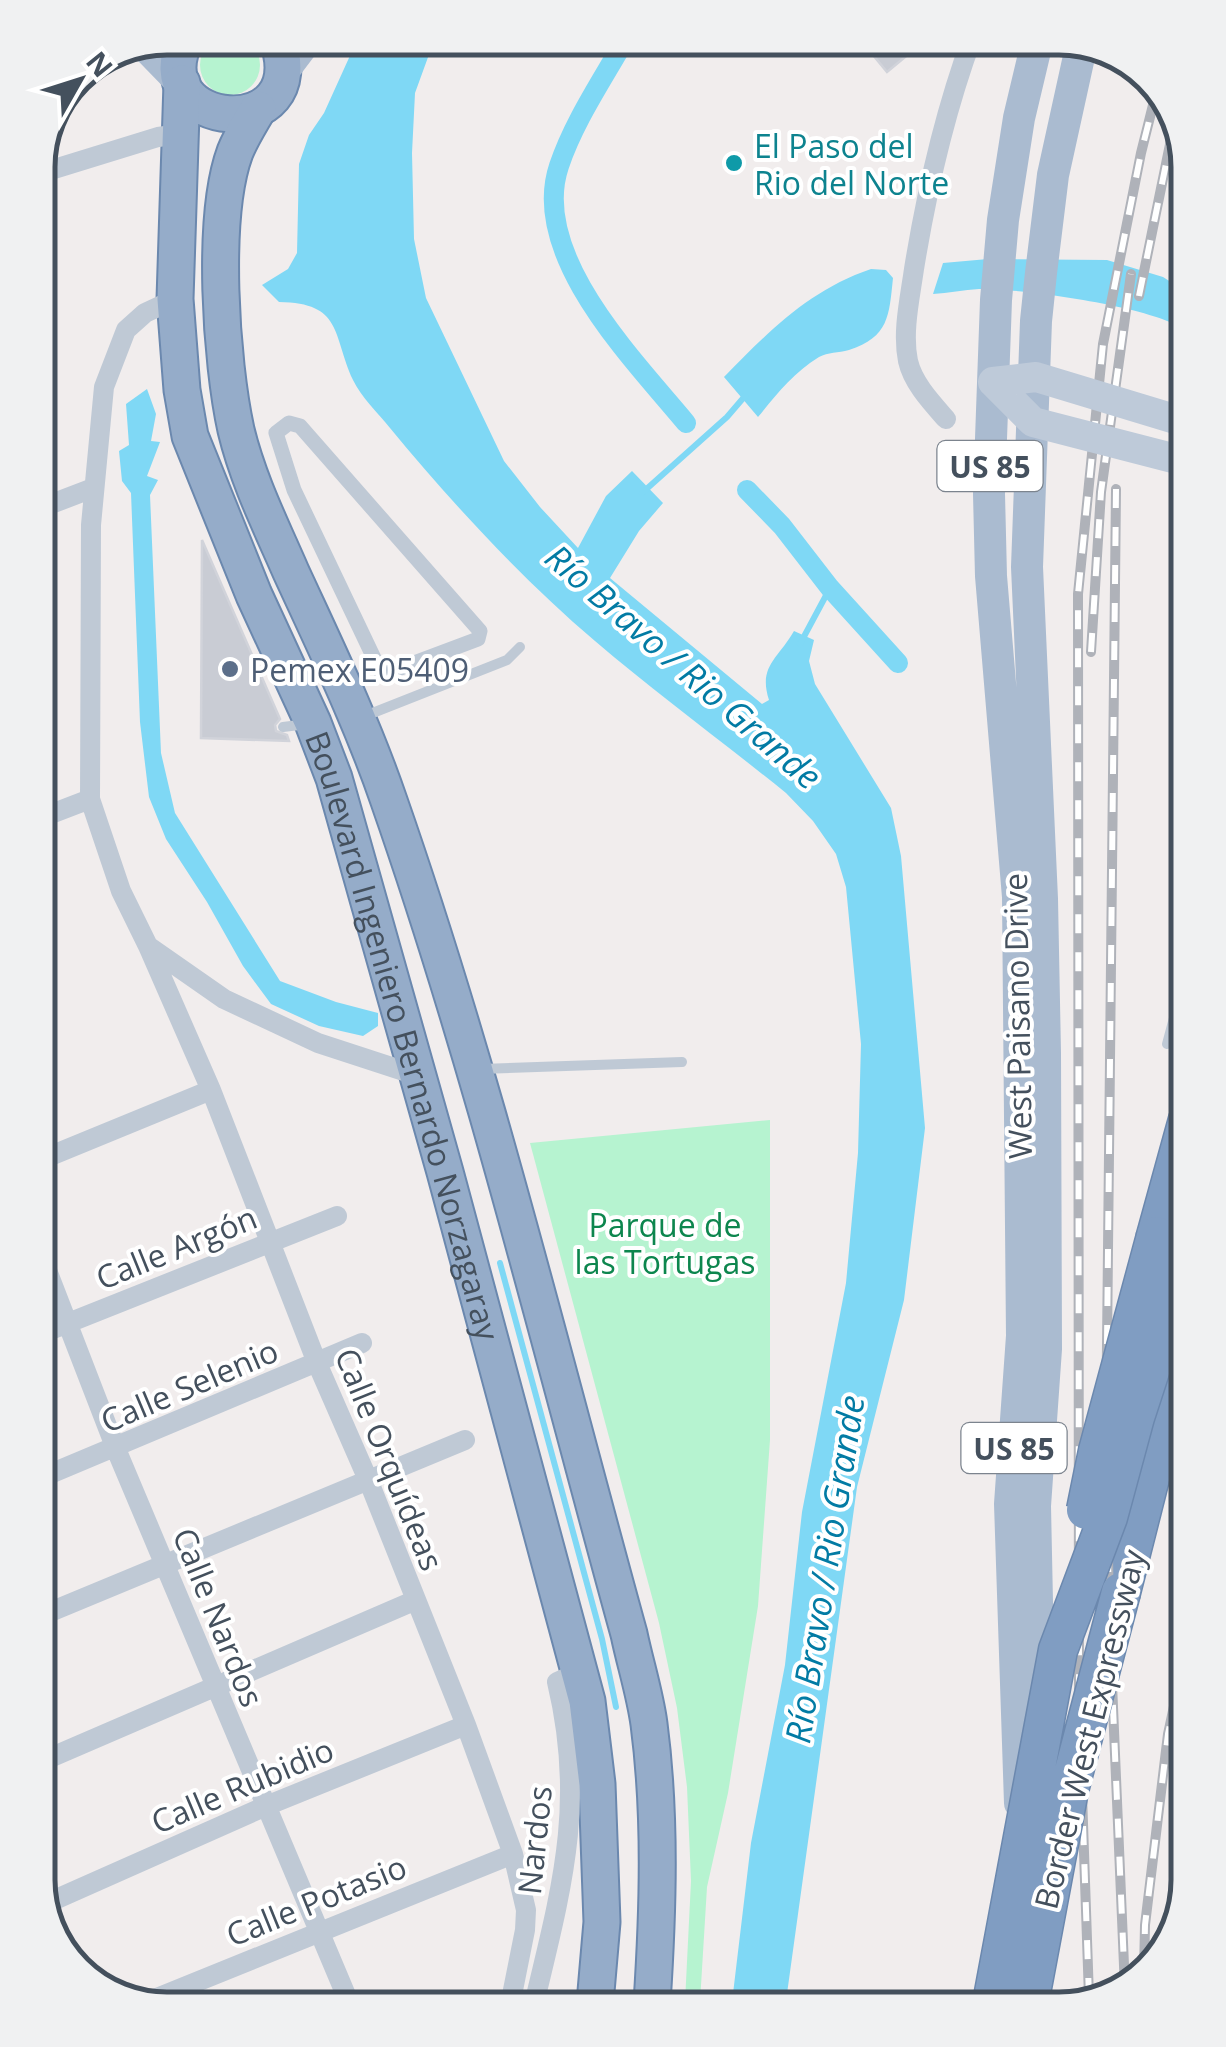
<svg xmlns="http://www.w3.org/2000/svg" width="1226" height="2047" viewBox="0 0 1226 2047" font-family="'Open Sans',sans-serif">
<rect width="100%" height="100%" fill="#f1eded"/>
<path fill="#b6f3d0" d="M200 65a30 30 0 1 1 60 0a30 30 0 1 1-60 0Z
M 770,1120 L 770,1440 L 758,1606 L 728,1793 L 707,1887 L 700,2002 L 685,2002 L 691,1881 L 687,1787 L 677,1708 L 659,1623 L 530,1143 Z"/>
<path fill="#7fd8f5" d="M 358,38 L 435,38 L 415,93 L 412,153 L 414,239 L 426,298 L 504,461 L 540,507 L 578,548 L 606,496 L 632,471 L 663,503 L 639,531 L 610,578 L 762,704 L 769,700 C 758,666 778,659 794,631 L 814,640 L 809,661 L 815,684 L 891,808 L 901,856 L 925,1128 L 904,1300 L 857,1487 L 786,2001 L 732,2002 L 751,1843 L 785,1665 L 802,1512 L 846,1283 L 858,1153 L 861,1044 L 846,887 L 836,854 L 813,821 L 786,793 C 723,742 657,694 595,641 C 521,578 452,503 390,428 C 378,413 361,397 353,380 C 332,334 343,303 279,302 L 262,285 L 288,269 L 297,253 L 299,164 L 309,135 L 324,113 Z
M 988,259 L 1107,260 L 1163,277 L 1188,293 L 1188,332 C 1159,307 1020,288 979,289 C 964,290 948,293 933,294 L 943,263 Z
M 871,269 L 886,270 L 893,278 C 889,316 889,337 849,350 C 838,353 828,352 819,357 C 793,373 777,394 758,417 L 724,377 C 768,332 809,290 871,269 Z
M 147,389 L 156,414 L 151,441 L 160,442 L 147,476 L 158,480 L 150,495 L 161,753 L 175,813 L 280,981 L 336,1002 L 378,1013 L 378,1026 L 363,1036 L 319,1026 L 271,1004 L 243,966 L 207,902 L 166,839 L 149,797 L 140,722 L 131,493 L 122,481 L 119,451 L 129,445 L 126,404 Z"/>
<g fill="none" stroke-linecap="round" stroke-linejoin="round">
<path stroke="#7fd8f5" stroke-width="6" d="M 642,493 L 727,417 L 745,396
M 800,644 L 830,588
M 500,1263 L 602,1639 L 616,1707"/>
<path stroke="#7fd8f5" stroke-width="20" d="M 626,38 C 603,79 574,121 559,166 C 529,255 634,360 686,423
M 747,490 L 782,526 L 830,588 L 898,663"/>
</g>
<path fill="#c9ccd4" stroke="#d1d3da" stroke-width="2.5" d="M 859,38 L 928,38 L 887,72 Z
M 202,540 L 280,719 L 275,725 L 276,731 L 287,735 L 289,741 L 201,738 Z"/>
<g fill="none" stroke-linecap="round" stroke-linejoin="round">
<defs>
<g id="trunk">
<path d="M 186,38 C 139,131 317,147 277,38"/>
<path id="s1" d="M 182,83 L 175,299 L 182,390 L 190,436 L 254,595 L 313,723 L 334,778 L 445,1172 L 587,1701 L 597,1784 L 602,1922 L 595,2003"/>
<path d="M 258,109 C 250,123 241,137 235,152 C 211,217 221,362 236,430 C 248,480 271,526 291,572 C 326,648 362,722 389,801 C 484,1073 552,1355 629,1634 C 635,1663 645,1694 649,1724 C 661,1815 658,1911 652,2003"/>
</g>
<path id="motorway" d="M 1156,1236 L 1188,1120
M 1121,1592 L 1155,1458 L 1188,1347"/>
</defs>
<use href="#trunk" stroke="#6b88ae" stroke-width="39"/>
<use href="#motorway" stroke="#6b88ae" stroke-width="41"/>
<path stroke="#bfc9d5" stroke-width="10" d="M 365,716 L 507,660 L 520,647
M 283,727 L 307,724
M 1167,1044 L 1188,966
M 481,1069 L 682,1062"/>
<path stroke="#bfc9d5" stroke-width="15" d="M 289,423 L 300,426 L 480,631 L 478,639 L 382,675 L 294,490 L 276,433 Z"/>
<path stroke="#bfc9d5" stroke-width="20" d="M 38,174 L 158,137 L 180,134
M 175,299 L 145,313 L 126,330 L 104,387 L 91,525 L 90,799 L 121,891 L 148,946 L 224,999 L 318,1043 L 416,1075
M 946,419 C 931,402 913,383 908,361 C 902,332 910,298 914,269 C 927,189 944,114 972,38
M 38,509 L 93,488
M 38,819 L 90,799
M 148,946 L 211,1090 L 317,1363 L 369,1482 L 466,1725 L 513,1854 L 526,1910 L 525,1930 L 510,2005
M 38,998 L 39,997
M 38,1161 L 211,1090
M 38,1247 L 116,1449 L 351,2007
M 38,1335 L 337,1216
M 38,1479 L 362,1343
M 38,1617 L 465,1440
M 38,1763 L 416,1600
M 43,1905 L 266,1806 L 466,1725
M 142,2004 L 513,1854
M 534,2004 C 562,1887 586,1803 557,1682 L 579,1672"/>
<path stroke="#aabbd0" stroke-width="32" d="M 146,46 L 182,83
M 283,71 L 308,38
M 1039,1698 L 1035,1506 L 1046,1349 L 1045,1053 L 1042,899 L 1027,567 L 1036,321 L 1041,273 L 1053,175 L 1082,43
M 1020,1803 L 1010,1504 L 1022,1336 L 1018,897 L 991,576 L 989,494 L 996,300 L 1003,220 L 1019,118 L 1038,38"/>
<use href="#trunk" stroke="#95acc9" stroke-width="35"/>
<use href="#motorway" stroke="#809dc2" stroke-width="38"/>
<defs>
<path id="rail" d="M 1139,296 L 1176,115
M 1116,489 L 1106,1440 L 1109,1613 L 1125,1989
M 1091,652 L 1101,492 L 1131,274
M 1172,1935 L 1176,1862 L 1188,1762
M 1144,1972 L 1145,1925 L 1168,1734 L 1188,1641
M 1089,1997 L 1079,1708 L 1078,594 L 1103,344 L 1141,153 L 1157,89"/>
</defs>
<use href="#rail" stroke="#afb2b9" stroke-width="10"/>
<use href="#rail" stroke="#fff" stroke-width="6" stroke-dasharray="19" stroke-linecap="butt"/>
<defs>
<path id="motorway-bridge" d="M 1086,1510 L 1098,1451 L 1156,1236
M 993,1998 L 1058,1650 L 1108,1517 L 1135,1417 L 1188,1254
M 1030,1998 L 1069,1790 L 1121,1592"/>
</defs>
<use href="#motorway-bridge" stroke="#6b88ae" stroke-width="41" stroke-linecap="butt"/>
<path stroke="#becad9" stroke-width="30" d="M 993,382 L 1033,422 L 1188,462
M 993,382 L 1036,377 L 1188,423"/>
<use href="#motorway-bridge" stroke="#809dc2" stroke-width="38"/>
</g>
<circle fill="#0f9aa8" stroke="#fff" stroke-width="4" cx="734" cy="163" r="10"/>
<circle fill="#5c6f8a" stroke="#fff" stroke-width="4" cx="230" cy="669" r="10"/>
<g text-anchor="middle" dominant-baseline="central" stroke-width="8" stroke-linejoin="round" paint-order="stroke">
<g fill="#fff" stroke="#7c848e" stroke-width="2.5">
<rect x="937.5" y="441" width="105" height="50" rx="8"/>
<rect x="961.5" y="1423" width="105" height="50" rx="8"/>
</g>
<g font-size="30" font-weight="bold" fill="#44505d">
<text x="990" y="466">US 85</text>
<text x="1014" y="1448">US 85</text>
</g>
<g font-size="32" fill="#0d838f" stroke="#fff" text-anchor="start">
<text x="754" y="145">El Paso del<tspan x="754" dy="37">Rio del Norte</tspan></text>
</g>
<g font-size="32" fill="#4e5e75" stroke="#fff" text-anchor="start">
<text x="250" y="669">Pemex E05409</text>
</g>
<g font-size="32" fill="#44505d" stroke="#fff">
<text transform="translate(1017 1016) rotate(-91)">West Paisano Drive</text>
<text stroke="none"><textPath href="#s1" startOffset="992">Boulevard Ingeniero Bernardo Norzagaray</textPath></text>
<text transform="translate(176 1247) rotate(-22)">Calle Argón</text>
<text transform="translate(189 1385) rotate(-23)">Calle Selenio</text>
<text transform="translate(390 1459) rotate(68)">Calle Orquídeas</text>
<text transform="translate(219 1617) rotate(68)">Calle Nardos</text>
<text transform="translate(1089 1729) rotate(-76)">Border West Expressway</text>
<text transform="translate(242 1785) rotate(-23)">Calle Rubidio</text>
<text transform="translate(534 1840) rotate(-84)">Nardos</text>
<text transform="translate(316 1900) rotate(-22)">Calle Potasio</text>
</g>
<g font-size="32" fill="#0d864e" stroke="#fff">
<text x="665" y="1224">Parque de<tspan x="665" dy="37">las Tortugas</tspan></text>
</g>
<g font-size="35" font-style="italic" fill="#027ba4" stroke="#fff">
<text transform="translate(684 666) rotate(41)">Río Bravo / Rio Grande</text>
<text transform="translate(824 1569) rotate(-81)">Río Bravo / Rio Grande</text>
</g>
</g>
<path d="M0 0H1226V2047H0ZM167 55H1059A112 112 0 0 1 1171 167V1880A112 112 0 0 1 1059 1992H167A112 112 0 0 1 55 1880V167A112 112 0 0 1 167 55Z" fill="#f0f1f2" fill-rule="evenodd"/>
<path fill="none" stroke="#44505d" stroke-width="5" d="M167 55H1059A112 112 0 0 1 1171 167V1880A112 112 0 0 1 1059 1992H167A112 112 0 0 1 55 1880V167A112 112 0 0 1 167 55Z"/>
<g transform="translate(80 80) rotate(51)" stroke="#ffffff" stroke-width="8" paint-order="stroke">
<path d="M0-8L18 38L0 25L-18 38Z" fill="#44505d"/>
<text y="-15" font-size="28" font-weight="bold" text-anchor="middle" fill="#44505d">N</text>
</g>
</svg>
